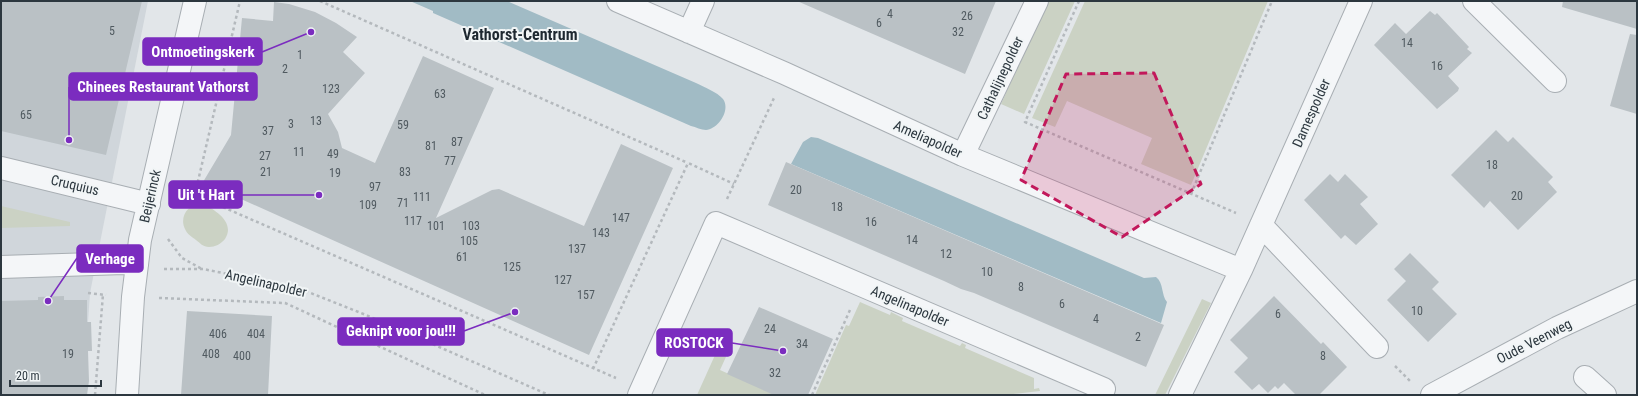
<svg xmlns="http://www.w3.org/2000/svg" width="1638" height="396" viewBox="0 0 1638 396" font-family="'Roboto Condensed',sans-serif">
<rect width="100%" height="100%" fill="#e2e6e9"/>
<path fill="#d0d6db" d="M 1,1 L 148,1 L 90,293 L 83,395 L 1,395 Z"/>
<path fill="#cbd2c4" d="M 1047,1 L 1075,1 L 1024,114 L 1001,104 Z
M 1085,1 L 1268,1 L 1191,185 L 1141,164 L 1152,138 L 1067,101 L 1055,127 L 1032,118 Z
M 201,203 C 214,209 236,222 225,239 C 221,244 215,247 209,247 C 203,247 200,243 196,240 C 192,237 187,234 185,229 C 179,217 188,204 201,203 Z
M 1,206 L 70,222 L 70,226 L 1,228 Z
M 1202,299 L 1211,303 L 1165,395 L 1155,395 Z
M 860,302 L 890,315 L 891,312 L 903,318 L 902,321 L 960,346 L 962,343 L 966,345 L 965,348 L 1034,378 L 1034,389 L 1039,388 L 1040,391 L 1004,395 L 815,395 L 846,325 L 849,326 Z
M 720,344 L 730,348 L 720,370 L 776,395 L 697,395 Z"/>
<path fill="#a1bbc5" d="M 410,1 L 507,1 L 696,83 C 704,87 717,92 723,99 C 731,110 718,129 706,130 C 701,130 696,127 691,126 L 433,13 L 433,11 Z
M 811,137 L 818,138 L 1144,278 L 1156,277 C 1164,283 1161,295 1167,302 L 1161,323 L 791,164 L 803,142 Z"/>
<path fill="#bac1c5" d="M 1,1 L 142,1 L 106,155 L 1,131 Z
M 797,1 L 996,1 L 965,74 Z
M 1563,1 L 1637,1 L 1637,29 L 1562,7 Z
M 274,2 L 289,4 L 315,12 L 336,23 L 357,37 L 343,52 L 365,73 L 328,114 L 338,132 L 342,148 L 375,163 L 423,56 L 494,88 L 436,218 L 492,190 L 499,189 L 584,226 L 621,144 L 673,168 L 589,355 L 203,182 L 231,135 L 242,18 L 273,21 Z
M 1430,11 L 1435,15 L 1437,13 L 1469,47 L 1467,49 L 1472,53 L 1448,76 L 1459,88 L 1458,91 L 1437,109 L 1374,45 L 1395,23 L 1406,34 Z
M 1630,34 L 1637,35 L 1637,114 L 1610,106 Z
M 1496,130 L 1508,142 L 1513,137 L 1553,177 L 1548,182 L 1557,192 L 1518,230 L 1490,201 L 1484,208 L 1451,175 Z
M 786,162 L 1164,325 L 1146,367 L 974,293 L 961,289 L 944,281 L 768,205 Z
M 1330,174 L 1338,182 L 1345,174 L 1368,197 L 1360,204 L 1378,224 L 1356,245 L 1345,235 L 1341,239 L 1304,200 Z
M 1410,253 L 1439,282 L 1432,289 L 1457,314 L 1428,342 L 1387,300 L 1406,281 L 1394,269 Z
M 64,296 L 64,300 L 87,300 L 87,322 L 91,322 L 92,351 L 88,351 L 89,381 L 87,395 L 1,395 L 1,301 L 38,300 L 38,297 Z
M 1274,296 L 1321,344 L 1323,342 L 1347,367 L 1319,395 L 1296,395 L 1284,383 L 1278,389 L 1275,386 L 1268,393 L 1259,384 L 1252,390 L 1234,372 L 1248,358 L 1230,340 Z
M 759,307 L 833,339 L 808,395 L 774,395 L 727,374 Z
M 187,311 L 272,316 L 268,395 L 181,395 Z"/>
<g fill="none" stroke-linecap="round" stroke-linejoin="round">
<defs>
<path id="minor" d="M 618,1 L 784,73 L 963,155 L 1241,270
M 1474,1 L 1555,81
M 689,32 L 703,1
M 963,155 L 1037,1
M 1,168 L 149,204
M 1261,225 L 1377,347
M 1,267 L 124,263 L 137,265
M 1585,377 L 1605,395
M 127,395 L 133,297 L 140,240 L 195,1
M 639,395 L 716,223 L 1104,389
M 1180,395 L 1241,270 L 1361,1
M 1432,395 L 1557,328 L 1637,291"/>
</defs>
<use href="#minor" stroke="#a8aeb3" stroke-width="24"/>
<path stroke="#b4b9bd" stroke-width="2.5" stroke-dasharray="3 3" stroke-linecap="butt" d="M 320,1 L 688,163
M 1079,1 L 1025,122 L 1236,213
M 179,188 L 616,378
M 195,194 L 240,1
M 1191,194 L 1272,1
M 727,199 L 774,98
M 168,239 L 182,258 L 202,269
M 164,269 L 203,269 L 298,288 L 366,315 L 549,395
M 88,293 L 106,295
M 159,298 L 285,303 L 485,395
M 1395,366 L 1410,381
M 593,369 L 688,163 L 734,184
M 95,395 L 103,294
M 812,395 L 850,310"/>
<use href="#minor" stroke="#f4f6f8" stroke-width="22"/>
</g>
<path fill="#c2185b" fill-opacity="0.2" stroke="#c2185b" stroke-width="3" stroke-dasharray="8 5" stroke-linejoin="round" d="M 1154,73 L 1201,184 L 1122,237 L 1021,180 L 1066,74 Z"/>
<g text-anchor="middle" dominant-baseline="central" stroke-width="4" stroke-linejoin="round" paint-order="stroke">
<g font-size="12" fill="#505a60">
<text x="890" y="14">4</text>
<text x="967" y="16">26</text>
<text x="879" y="23">6</text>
<text x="112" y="31">5</text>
<text x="958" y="32">32</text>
<text x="1407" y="43">14</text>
<text x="300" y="55">1</text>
<text x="1437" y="66">16</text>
<text x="285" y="69">2</text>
<text x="331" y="89">123</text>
<text x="440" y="94">63</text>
<text x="26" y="115">65</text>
<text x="316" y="121">13</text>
<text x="291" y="124">3</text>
<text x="403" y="125">59</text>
<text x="268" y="131">37</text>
<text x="457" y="142">87</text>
<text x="431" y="146">81</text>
<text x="299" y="152">11</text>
<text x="333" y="154">49</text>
<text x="265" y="156">27</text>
<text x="450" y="161">77</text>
<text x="1492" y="165">18</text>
<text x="266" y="172">21</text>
<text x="405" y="172">83</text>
<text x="335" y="173">19</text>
<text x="375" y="187">97</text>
<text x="796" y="190">20</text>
<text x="1517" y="196">20</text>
<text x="422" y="197">111</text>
<text x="403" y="203">71</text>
<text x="368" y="205">109</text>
<text x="837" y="207">18</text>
<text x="621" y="218">147</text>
<text x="413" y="221">117</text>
<text x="871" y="222">16</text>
<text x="436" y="226">101</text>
<text x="471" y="226">103</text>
<text x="601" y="233">143</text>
<text x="912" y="240">14</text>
<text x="469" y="241">105</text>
<text x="577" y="249">137</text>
<text x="946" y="254">12</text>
<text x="462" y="257">61</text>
<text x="512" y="267">125</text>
<text x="987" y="272">10</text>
<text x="563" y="280">127</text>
<text x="1021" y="287">8</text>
<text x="586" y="295">157</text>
<text x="1062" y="304">6</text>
<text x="1417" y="311">10</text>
<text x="1278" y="314">6</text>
<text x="1096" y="319">4</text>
<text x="770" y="329">24</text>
<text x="218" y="334">406</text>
<text x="256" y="334">404</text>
<text x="1138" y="337">2</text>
<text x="802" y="344">34</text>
<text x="68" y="354">19</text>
<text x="211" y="354">408</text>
<text x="242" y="356">400</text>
<text x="1323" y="356">8</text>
<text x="775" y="373">32</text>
</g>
<g font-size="14" fill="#2c373f" stroke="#f1f5f6">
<text transform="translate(1000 78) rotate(-65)">Cathalijnepolder</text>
<text transform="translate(1311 113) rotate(-66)">Damespolder</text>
<text transform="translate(928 139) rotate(24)">Ameliapolder</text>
<text transform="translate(75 185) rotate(13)">Cruquius</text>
<text transform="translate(150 196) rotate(-77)">Beijerinck</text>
<text transform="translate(266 283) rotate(13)">Angelinapolder</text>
<text transform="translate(910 306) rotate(23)">Angelinapolder</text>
<text transform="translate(1534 341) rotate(-27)">Oude Veenweg</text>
</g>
<g font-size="16" font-weight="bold" fill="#1e2830" stroke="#f1f5f6">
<text x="520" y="34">Vathorst-Centrum</text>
</g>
</g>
<path fill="none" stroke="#7b2cbf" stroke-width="1.5" d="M311 32L262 52M69 140L69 87M319 195L242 195M48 301L77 258M515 312L464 331M783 351L732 343"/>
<g fill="#7b2cbf" stroke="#f1f5f6" stroke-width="1.5">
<circle cx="311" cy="32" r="4"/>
<circle cx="69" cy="140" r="4"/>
<circle cx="319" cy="195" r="4"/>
<circle cx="48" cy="301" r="4"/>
<circle cx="515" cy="312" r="4"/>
<circle cx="783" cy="351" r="4"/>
</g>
<g fill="#7b2cbf" stroke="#7b2cbf" stroke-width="1.5">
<rect x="143" y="38" width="119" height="27" rx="4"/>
<rect x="69" y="73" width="188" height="27" rx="4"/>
<rect x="169" y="181" width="73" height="27" rx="4"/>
<rect x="77" y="245" width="66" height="27" rx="4"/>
<rect x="338" y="318" width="126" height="27" rx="4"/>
<rect x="657" y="329" width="75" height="27" rx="4"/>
</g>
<g font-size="15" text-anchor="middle" font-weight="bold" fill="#fff">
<text x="203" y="57">Ontmoetingskerk</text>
<text x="163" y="92">Chinees Restaurant Vathorst</text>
<text x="206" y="200">Uit 't Hart</text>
<text x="110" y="264">Verhage</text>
<text x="401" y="336">Geknipt voor jou!!!</text>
<text x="694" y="348">ROSTOCK</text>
</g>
<rect width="1638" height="396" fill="none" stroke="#2c373f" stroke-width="4"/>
<path d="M10 380v6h91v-6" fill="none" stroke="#2c373f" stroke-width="2"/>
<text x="16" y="380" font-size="12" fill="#2c373f" stroke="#f1f5f6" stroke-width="3" paint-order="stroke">20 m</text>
</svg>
